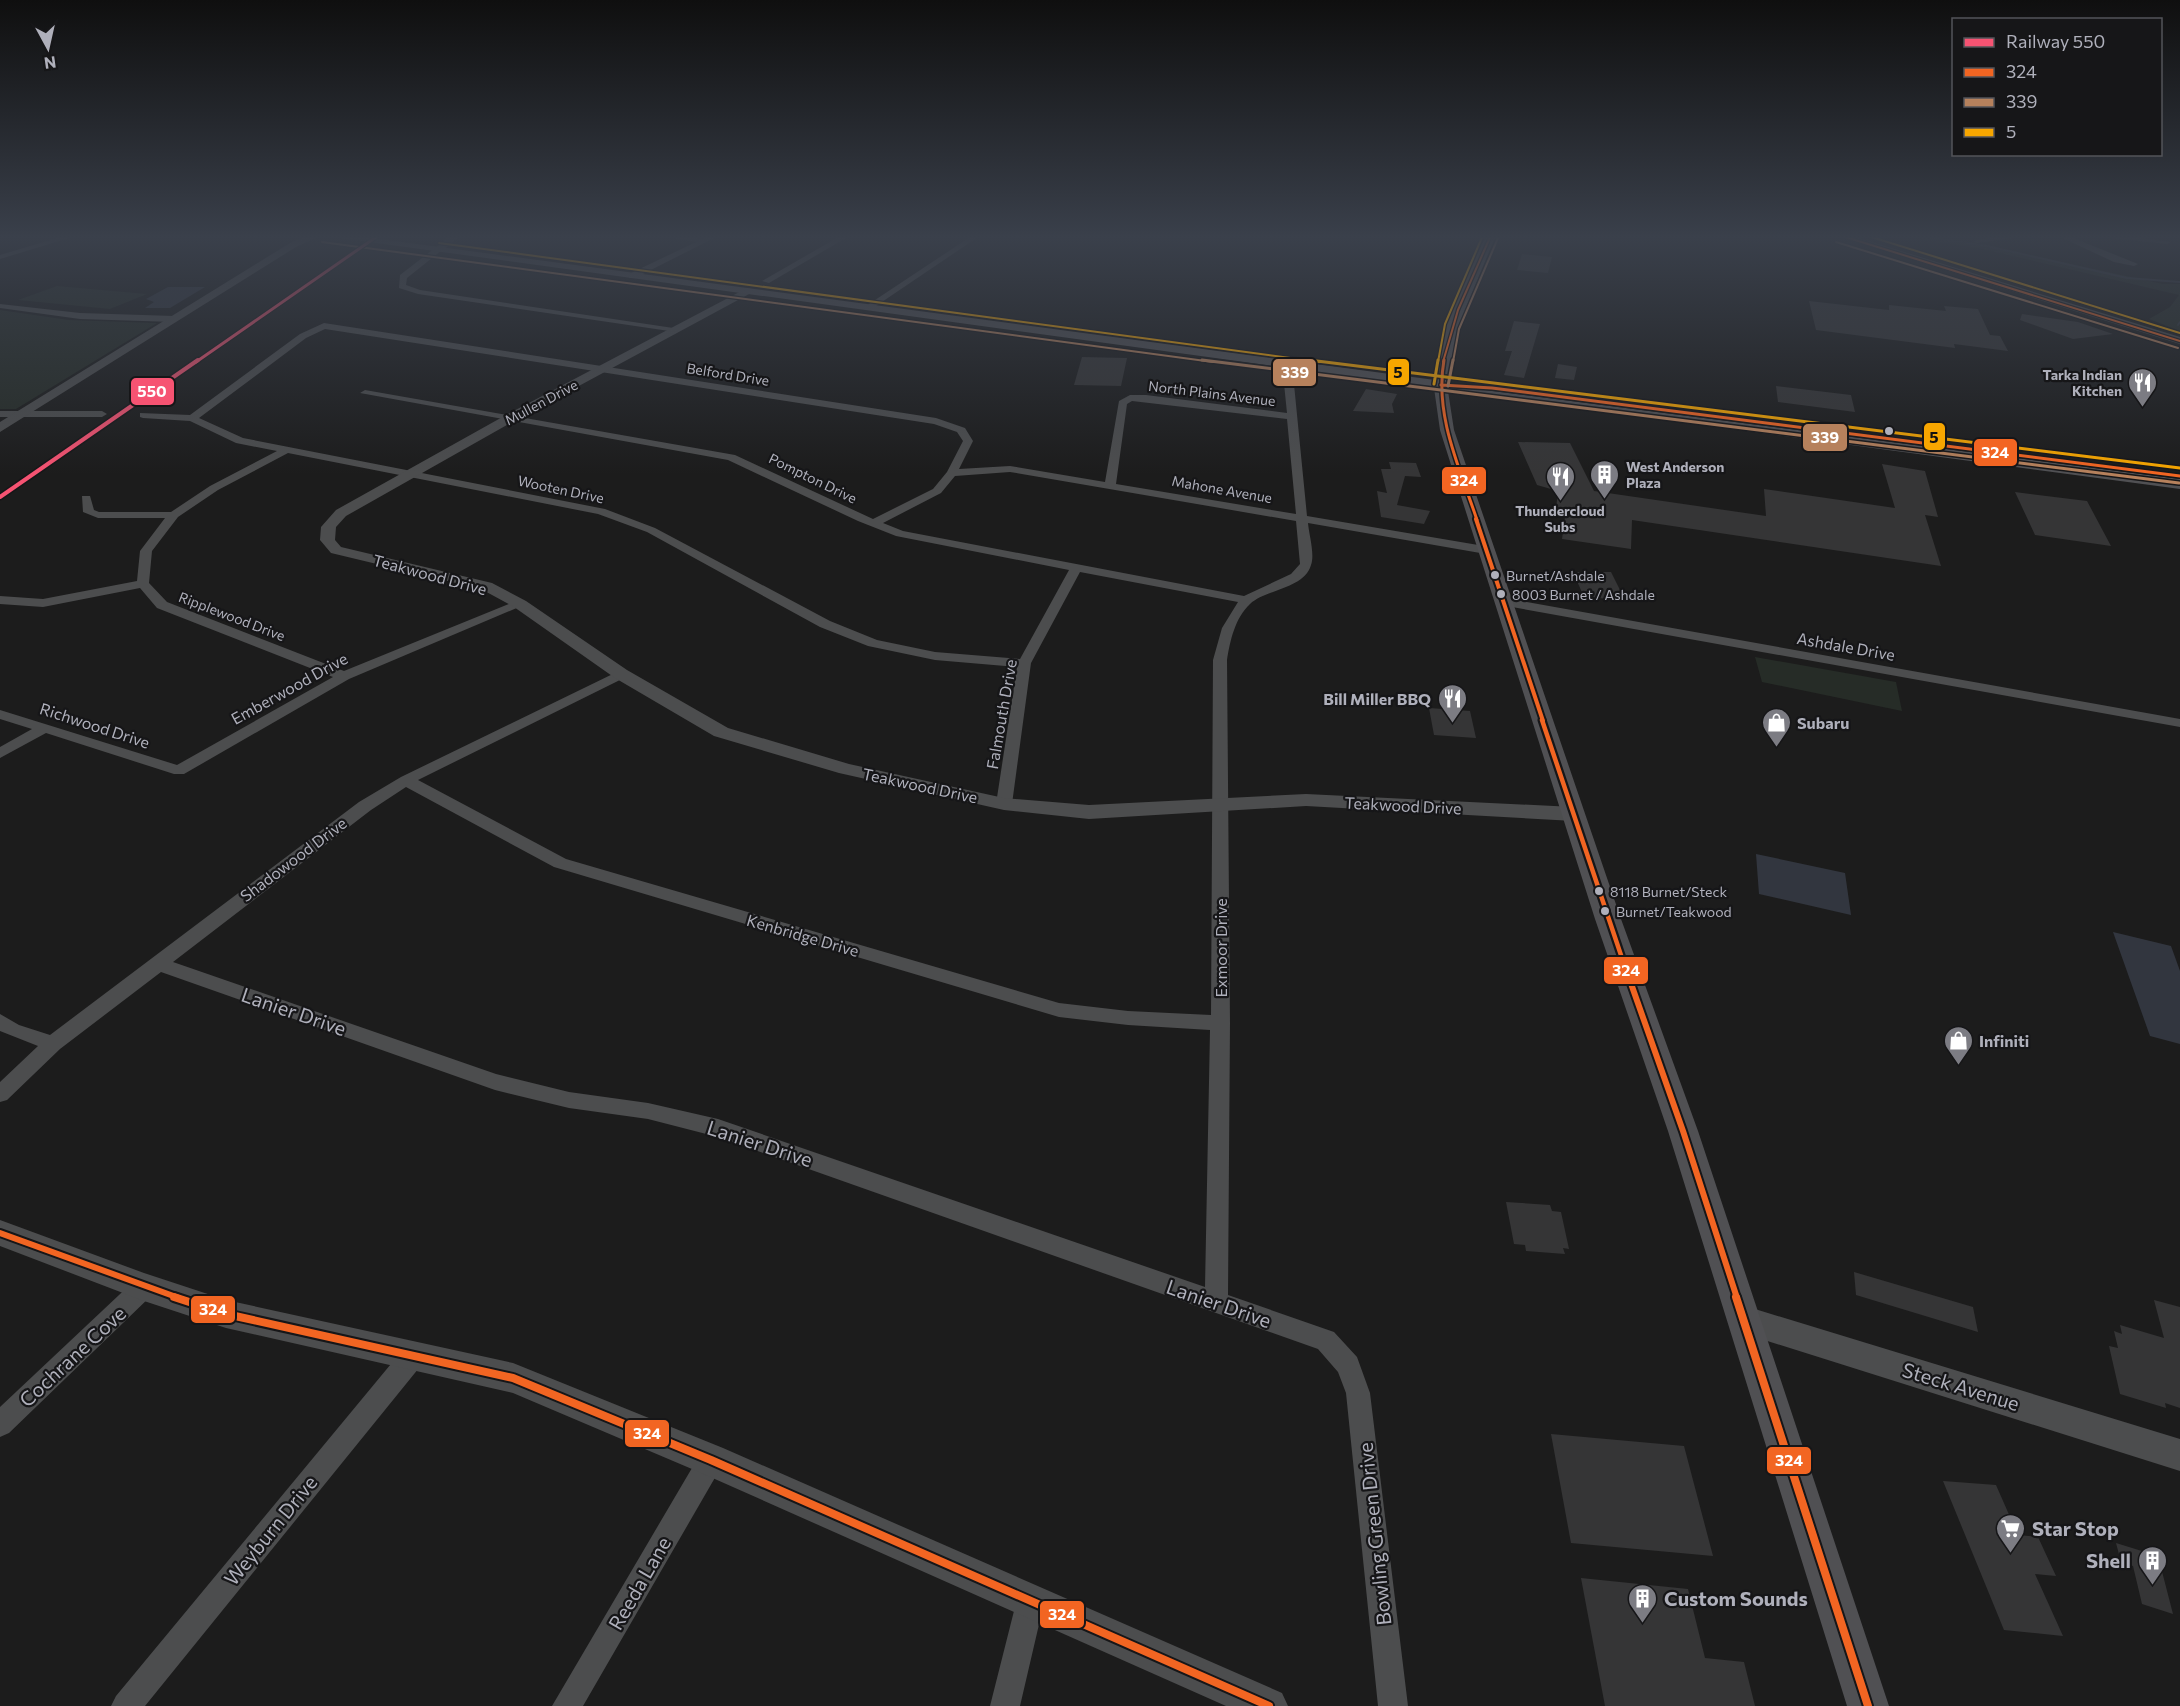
<svg xmlns="http://www.w3.org/2000/svg" width="2180" height="1706" viewBox="0 0 2180 1706" font-family="Commissioner,sans-serif">
<rect width="100%" height="100%" fill="#1c1c1c"/>
<path fill="#262c27" d="M 1896,235 L 1961,240 L 2163,284 L 2180,284 L 2180,331 L 2149,319 L 2170,307 L 2179,295 L 1983,249 Z
M 57,286 L 147,294 L 110,309 L 18,300 Z
M 0,310 L 69,320 L 157,323 L 16,409 L 0,409 Z
M 1755,657 L 1896,682 L 1902,711 L 1762,682 Z"/>
<path fill="#32363f" d="M 168,287 L 205,287 L 170,308 L 145,308 L 154,302 L 146,299 Z
M 1756,854 L 1845,873 L 1851,915 L 1759,894 Z
M 2113,932 L 2171,946 L 2180,971 L 2180,1044 L 2150,1036 Z"/>
<g fill="none" stroke-linecap="round" stroke-linejoin="round">
<path stroke="#32363f" stroke-width="2" d="M 1912,235 L 1987,246 L 2127,278 L 2180,282
M 2178,325 L 2180,322"/>
</g>
<path fill="#353536" d="M 1522,254 L 1552,257 L 1548,273 L 1517,270 Z
M 1809,301 L 1889,310 L 1889,305 L 1946,311 L 1944,306 L 1978,309 L 1990,335 L 2000,336 L 2008,351 L 1954,344 L 1955,348 L 1816,330 Z
M 2022,314 L 2078,322 L 2113,334 L 2073,339 L 2020,320 Z
M 1514,321 L 1540,324 L 1524,378 L 1504,375 L 1512,351 L 1505,351 Z
M 1082,357 L 1127,358 L 1121,386 L 1074,385 Z
M 1558,364 L 1577,367 L 1574,380 L 1555,378 Z
M 1776,386 L 1851,395 L 1855,412 L 1778,402 Z
M 1366,389 L 1397,394 L 1392,404 L 1394,413 L 1353,411 Z
M 1518,442 L 1570,443 L 1594,491 L 1766,516 L 1764,489 L 1895,508 L 1882,464 L 1925,471 L 1938,517 L 1925,515 L 1941,566 L 1632,520 L 1631,549 L 1562,539 L 1566,510 L 1556,509 L 1558,491 L 1537,485 Z
M 1389,462 L 1416,463 L 1421,477 L 1405,476 L 1397,505 L 1430,511 L 1424,524 L 1381,517 L 1377,491 L 1387,493 L 1381,469 L 1391,469 Z
M 2015,492 L 2087,501 L 2111,546 L 2035,535 Z
M 1573,572 L 1611,572 L 1625,600 L 1584,597 Z
M 1429,708 L 1470,711 L 1476,738 L 1434,735 Z
M 1506,1202 L 1550,1205 L 1552,1211 L 1561,1212 L 1569,1249 L 1563,1248 L 1565,1254 L 1526,1251 L 1525,1245 L 1514,1244 Z
M 1854,1272 L 1973,1307 L 1978,1332 L 1856,1295 Z
M 2154,1300 L 2180,1307 L 2180,1408 L 2165,1403 L 2166,1408 L 2120,1394 L 2109,1346 L 2118,1348 L 2114,1331 L 2122,1334 L 2120,1325 L 2164,1338 Z
M 1551,1434 L 1684,1446 L 1713,1556 L 1571,1543 Z
M 1943,1481 L 1996,1485 L 2018,1535 L 2038,1537 L 2056,1576 L 2035,1574 L 2063,1636 L 2004,1630 Z
M 2116,1543 L 2158,1556 L 2173,1614 L 2142,1604 L 2133,1566 L 2121,1562 Z
M 1581,1578 L 1688,1589 L 1705,1658 L 1744,1662 L 1755,1706 L 1605,1706 Z"/>
<g fill="none" stroke-linecap="round" stroke-linejoin="round">
<path fill="#4c4d4e" fill-rule="evenodd" d="M 67,235 L 79,235 L 0,259 L 0,255 Z
M 656,235 L 703,239 L 720,235 L 635,278 L 629,278 L 629,274 L 696,242 Z
M 842,235 L 851,235 L 769,283 L 762,281 Z
M 973,235 L 981,235 L 870,310 L 863,308 Z
M 2008,235 L 2034,235 L 1977,243 L 1973,241 Z
M 2056,235 L 2066,235 L 2138,264 L 2134,266 L 2114,262 Z
M 2083,235 L 2116,235 L 2171,242 L 2167,244 Z
M 435,248 L 442,250 L 407,278 L 406,285 L 420,290 L 680,329 L 676,332 L 418,294 L 399,288 L 400,275 Z
M 0,304 L 80,313 L 174,316 L 178,319 L 174,322 L 80,319 L 0,308 Z
M 324,323 L 936,418 L 965,428 L 973,441 L 959,469 L 1010,466 L 1105,482 L 1119,401 L 1130,395 L 1146,395 L 1287,413 L 1282,364 L 1287,361 L 1292,364 L 1307,516 L 1490,547 L 1492,550 L 1486,554 L 1308,523 C 1309,535 1315,554 1311,565 C 1304,589 1266,589 1250,604 C 1235,618 1230,641 1227,660 L 1230,1023 L 1228,1295 L 1334,1332 L 1357,1357 L 1370,1393 L 1408,1706 L 1378,1706 L 1346,1393 L 1338,1372 L 1318,1349 L 718,1137 L 648,1119 L 569,1108 L 495,1090 L 161,972 L 60,1049 L 7,1100 L 0,1102 L 0,1082 L 38,1046 L 0,1031 L 0,1014 L 19,1025 L 50,1035 L 359,802 L 401,777 L 621,670 L 628,674 L 626,677 L 418,780 L 566,859 L 1059,1003 L 1128,1011 L 1211,1015 L 1213,660 L 1222,628 L 1238,602 L 1080,572 L 1031,663 L 1012,804 L 1004,809 L 996,804 L 1017,667 L 935,660 L 868,646 L 820,627 L 647,532 L 598,514 L 288,453 L 218,490 L 178,517 L 152,551 L 149,583 L 167,602 L 344,671 L 516,601 L 524,601 L 526,604 L 349,679 L 184,774 L 174,774 L 46,733 L 0,758 L 0,747 L 32,729 L 0,719 L 0,710 L 177,765 L 333,677 L 157,608 L 140,588 L 43,607 L 0,604 L 0,596 L 43,599 L 137,581 L 140,551 L 165,518 L 98,518 L 83,512 L 82,496 L 90,496 L 94,510 L 99,512 L 171,512 L 210,486 L 277,451 L 236,443 L 190,421 L 143,418 L 140,417 L 140,413 L 190,415 L 300,334 ZM 325,329 L 934,424 L 957,432 L 963,441 L 947,472 L 933,489 L 873,519 L 735,455 L 365,390 L 360,393 L 728,460 L 858,521 L 896,536 L 1069,570 L 1020,659 L 935,652 L 877,640 L 830,621 L 655,528 L 605,509 L 243,438 L 199,418 L 306,338 ZM 1132,401 L 1287,419 L 1296,514 L 1116,484 L 1127,404 ZM 1010,472 L 1296,521 L 1300,564 L 1291,574 L 1244,596 L 903,531 L 883,523 L 941,493 L 955,476 ZM 406,787 L 554,867 L 1059,1017 L 1128,1025 L 1210,1030 L 1205,1287 L 718,1119 L 648,1103 L 569,1092 L 496,1074 L 173,962 L 371,810 Z
M 0,411 L 102,411 L 107,414 L 102,417 L 0,417 Z
M 1505,598 L 2180,719 L 2180,727 L 1501,605 L 1499,602 Z
M 144,1276 L 152,1279 L 156,1287 L 152,1295 L 9,1433 L 0,1437 L 0,1407 L 136,1279 Z
M 414,1343 L 423,1347 L 426,1355 L 423,1363 L 145,1706 L 111,1706 L 116,1696 L 405,1347 Z
M 711,1447 L 720,1451 L 724,1460 L 720,1469 L 583,1706 L 552,1706 L 702,1451 Z
M 1030,1589 L 1040,1593 L 1044,1603 L 1020,1706 L 990,1706 L 1016,1603 L 1020,1593 Z"/>
<path fill="#4c4d4e" fill-rule="evenodd" d="M 309,235 L 322,235 L 296,247 L 0,432 L 0,422 L 290,243 Z
M 451,235 L 461,235 L 441,252 L 435,252 L 435,248 Z
M 1834,235 L 1849,235 L 2180,337 L 2180,344 Z
M 747,288 L 751,289 L 751,293 L 514,421 L 346,516 L 336,527 L 335,540 L 341,547 L 492,583 L 526,601 L 627,670 L 728,728 L 849,764 L 1004,798 L 1089,805 L 1306,794 L 1574,807 L 1581,809 L 1584,814 L 1581,819 L 1574,821 L 1306,806 L 1089,819 L 1004,810 L 839,773 L 714,736 L 615,678 L 514,607 L 481,589 L 331,553 L 320,540 L 321,527 L 336,510 L 506,415 Z
M 0,1220 L 144,1273 L 226,1300 L 513,1363 L 723,1448 L 1282,1693 L 1288,1706 L 1226,1706 L 699,1472 L 513,1393 L 226,1328 L 144,1301 L 0,1246 Z
M 1742,1305 L 2180,1439 L 2180,1471 L 1742,1333 L 1731,1329 L 1727,1319 L 1731,1309 Z"/>
<path fill="#505053" fill-rule="evenodd" d="M 318,235 L 350,235 L 1435,380 C 1438,328 1465,282 1486,235 L 1496,235 L 1457,329 L 1448,383 L 1462,387 L 2180,479 L 2180,489 L 1448,391 L 1454,430 L 1621,919 L 1698,1131 L 1889,1706 L 1847,1706 L 1668,1131 L 1595,919 L 1440,430 L 1434,388 Z"/>
<defs>
<path id="bus-1-far5" d="M 1839,235 L 2180,341
M 1443,362 L 1458,310 L 1491,235"/>
<path id="bus-1-far4" d="M 1444,360 C 1434,415 1460,469 1477,520
M 1441,385 L 1492,388 L 2180,476"/>
<path id="bus-1-far3" d="M 1476,519 L 1543,721"/>
<path id="bus-1-far2" d="M 1542,720 L 1628,976"/>
<path id="bus-1-far1" d="M 1628,975 L 1683,1131 L 1737,1298
M 0,1233 L 179,1298"/>
<path id="bus-1" d="M 174,1297 L 226,1314 L 513,1378 L 711,1460 L 1269,1706
M 1736,1297 L 1868,1706"/>
<path id="bus-2-far1" d="M 322,242 L 1213,362
M 1836,242 L 2178,348
M 1453,362 L 1459,329 L 1498,238"/>
<path id="bus-2" d="M 1202,360 L 2179,483
M 1448,386 L 1453,360"/>
<path id="bus-3-far1" d="M 1865,235 L 2180,333
M 439,243 L 1320,362
M 1438,362 L 1445,324 L 1483,235"/>
<path id="bus-3" d="M 1309,360 L 2180,468
M 1434,384 L 1438,360"/>
</defs>
<use href="#bus-1-far5" stroke="#161618" stroke-width="4.5"/>
<use href="#bus-1-far4" stroke="#161618" stroke-width="6"/>
<use href="#bus-1-far3" stroke="#161618" stroke-width="8"/>
<use href="#bus-1-far2" stroke="#161618" stroke-width="9"/>
<use href="#bus-1-far1" stroke="#161618" stroke-width="10"/>
<use href="#bus-1" stroke="#161618" stroke-width="12"/>
<use href="#bus-2-far1" stroke="#161618" stroke-width="4.5"/>
<use href="#bus-2" stroke="#161618" stroke-width="6"/>
<use href="#bus-3-far1" stroke="#161618" stroke-width="4.5"/>
<use href="#bus-3" stroke="#161618" stroke-width="6"/>
<use href="#bus-1-far5" stroke="#f26522" stroke-width="2"/>
<use href="#bus-1-far4" stroke="#f26522" stroke-width="3"/>
<use href="#bus-1-far3" stroke="#f26522" stroke-width="4"/>
<use href="#bus-1-far2" stroke="#f26522" stroke-width="4.5"/>
<use href="#bus-1-far1" stroke="#f26522" stroke-width="6"/>
<use href="#bus-1" stroke="#f26522" stroke-width="8"/>
<use href="#bus-2-far1" stroke="#b6815c" stroke-width="2"/>
<use href="#bus-2" stroke="#b6815c" stroke-width="3"/>
<use href="#bus-3-far1" stroke="#f7a600" stroke-width="2"/>
<use href="#bus-3" stroke="#f7a600" stroke-width="3"/>
<defs>
<path id="rail-1-far1" d="M 196,362 L 379,235"/>
<path id="rail-1" d="M 0,497 L 198,360"/>
</defs>
<use href="#rail-1-far1" stroke="#161618" stroke-width="5"/>
<use href="#rail-1" stroke="#161618" stroke-width="7"/>
<use href="#rail-1-far1" stroke="#f65372" stroke-width="3"/>
<use href="#rail-1" stroke="#f65372" stroke-width="4"/>
</g>
<linearGradient id="sky" x2="0" y2="1"><stop stop-color="#0f0f0f"/><stop offset="0.5" stop-color="#3a404b"/><stop offset="1" stop-color="#3a404b" stop-opacity="0"/></linearGradient>
<rect width="2180" height="474" fill="url(#sky)"/>
<defs>
<symbol id="restaurant-pin" viewBox="-11 -11 22 30"><path d="M0 17L-7.5 6A9.5 9.5 0 1 1 7.5 6Z" fill="#7c7c83" stroke="#161618"/><path d="M-5-6h1v4h1v-4h1v4h1v-4h1v5L-1.5 .5V6h-2V.5L-5-1ZM5-6V6H3V1.5H1.5Q1.5-4 5-6Z" fill="#fff"/></symbol>
<symbol id="building-pin" viewBox="-11 -11 22 30"><path d="M0 17L-7.5 6A9.5 9.5 0 1 1 7.5 6Z" fill="#7c7c83" stroke="#161618"/><path d="M-4-6H4V6H1V3H-1V6H-4ZM-2.5-4.3h1.7v1.8h-1.7ZM.8-4.3h1.7v1.8H.8ZM-2.5-1h1.7V.8h-1.7ZM.8-1h1.7V.8H.8Z" fill="#fff"/></symbol>
<symbol id="shop-pin" viewBox="-11 -11 22 30"><path d="M0 17L-7.5 6A9.5 9.5 0 1 1 7.5 6Z" fill="#7c7c83" stroke="#161618"/><path d="M-5-2.5h2.3a2.7 3.5 0 0 1 5.4 0H5L5.5 6h-11ZM-1.5-2.5h3a1.5 2.3 0 0 0-3 0Z" fill="#fff"/></symbol>
<symbol id="supermarket-pin" viewBox="-11 -11 22 30"><path d="M0 17L-7.5 6A9.5 9.5 0 1 1 7.5 6Z" fill="#7c7c83" stroke="#161618"/><path d="M-6-5.5h2.5l.6 2H6L4.5 2H-2.5L-4.4-4H-6ZM-1.5 3.2a1.3 1.3 0 1 0 .1 0ZM3 3.2a1.3 1.3 0 1 0 .1 0Z" fill="#fff"/></symbol>
</defs>
<g fill-rule="evenodd">
<use href="#restaurant-pin" x="2126" y="366" width="33" height="45"/>
<use href="#building-pin" x="1588" y="458" width="33" height="45"/>
<use href="#restaurant-pin" x="1544" y="460" width="33" height="45"/>
<use href="#restaurant-pin" x="1436" y="682" width="33" height="45"/>
<use href="#shop-pin" x="1760" y="706" width="33" height="45"/>
<use href="#shop-pin" x="1942" y="1024" width="33" height="45"/>
<use href="#supermarket-pin" x="1994" y="1512" width="33" height="45"/>
<use href="#building-pin" x="2136" y="1544" width="33" height="45"/>
<use href="#building-pin" x="1626" y="1582" width="33" height="45"/>
</g>
<g fill="#afb0bb" stroke="#161618" stroke-width="2">
<circle cx="1889" cy="431" r="5"/>
<circle cx="1495" cy="575" r="5"/>
<circle cx="1501" cy="594" r="5"/>
<circle cx="1599" cy="891" r="5"/>
<circle cx="1605" cy="911" r="5"/>
</g>
<g text-anchor="middle" dominant-baseline="central" stroke-width="4.5" stroke-linejoin="round" paint-order="stroke">
<g font-size="14" fill="#afb0bb" stroke="#161618">
<text transform="translate(728 374) rotate(9)">Belford Drive</text>
<text transform="translate(1212 393) rotate(7)">North Plains Avenue</text>
<text transform="translate(541 402) rotate(-28)">Mullen Drive</text>
<text transform="translate(813 478) rotate(26)">Pompton Drive</text>
<text transform="translate(561 489) rotate(12)">Wooten Drive</text>
<text transform="translate(1222 489) rotate(10)">Mahone Avenue</text>
<text transform="translate(232 616) rotate(21)">Ripplewood Drive</text>
</g>
<g font-size="14" font-weight="bold" fill="#afb0bb" stroke="#161618" text-anchor="end">
<text x="2122" y="374">Tarka Indian<tspan x="2122" dy="16">Kitchen</tspan></text>
<text x="1626" y="466" text-anchor="start">West Anderson<tspan x="1626" dy="16">Plaza</tspan></text>
<text x="1560" y="510" text-anchor="middle">Thundercloud<tspan x="1560" dy="16">Subs</tspan></text>
</g>
<g font-size="14" fill="#afb0bb" stroke="#161618" text-anchor="start">
<text x="1506" y="575">Burnet/Ashdale</text>
<text x="1512" y="594">8003 Burnet / Ashdale</text>
<text x="1610" y="891">8118 Burnet/Steck</text>
<text x="1616" y="911">Burnet/Teakwood</text>
</g>
<g font-size="16" fill="#afb0bb" stroke="#161618">
<text transform="translate(430 574) rotate(15)">Teakwood Drive</text>
<text transform="translate(1846 646) rotate(10)">Ashdale Drive</text>
<text transform="translate(289 688) rotate(-29)">Emberwood Drive</text>
<text transform="translate(1001 714) rotate(-80)">Falmouth Drive</text>
<text transform="translate(95 725) rotate(18)">Richwood Drive</text>
<text transform="translate(920 785) rotate(12)">Teakwood Drive</text>
<text transform="translate(1403 805) rotate(3)">Teakwood Drive</text>
<text transform="translate(293 859) rotate(-37)">Shadowood Drive</text>
<text transform="translate(803 935) rotate(16)">Kenbridge Drive</text>
<text transform="translate(1220 948) rotate(-90)">Exmoor Drive</text>
</g>
<g font-size="16" font-weight="bold" fill="#afb0bb" stroke="#161618" text-anchor="start">
<text x="1431" y="698" text-anchor="end">Bill Miller BBQ</text>
<text x="1797" y="722">Subaru</text>
<text x="1979" y="1040">Infiniti</text>
</g>
<g font-size="20" fill="#afb0bb" stroke="#161618">
<text transform="translate(294 1011) rotate(19)">Lanier Drive</text>
<text transform="translate(760 1143) rotate(18)">Lanier Drive</text>
<text transform="translate(1219 1303) rotate(19)">Lanier Drive</text>
<text transform="translate(72 1356) rotate(-43)">Cochrane Cove</text>
<text transform="translate(1961 1386) rotate(17)">Steck Avenue</text>
<text transform="translate(270 1530) rotate(-51)">Weyburn Drive</text>
<text transform="translate(1374 1534) rotate(-96)">Bowling Green Drive</text>
<text transform="translate(639 1583) rotate(-60)">Reeda Lane</text>
</g>
<g font-size="20" font-weight="bold" fill="#afb0bb" stroke="#161618" text-anchor="start">
<text x="2032" y="1528">Star Stop</text>
<text x="2131" y="1560" text-anchor="end">Shell</text>
<text x="1664" y="1598">Custom Sounds</text>
</g>
</g>
<g stroke="#161618" stroke-width="2">
<rect x="1387" y="358" width="23" height="28" rx="6" fill="#f7a600"/>
<rect x="1272" y="358" width="45" height="29" rx="6" fill="#b6815c"/>
<rect x="130" y="377" width="45" height="29" rx="6" fill="#f65372"/>
<rect x="1923" y="422" width="23" height="29" rx="6" fill="#f7a600"/>
<rect x="1802" y="423" width="46" height="29" rx="6" fill="#b6815c"/>
<rect x="1973" y="438" width="45" height="29" rx="6" fill="#f26522"/>
<rect x="1441" y="466" width="46" height="29" rx="6" fill="#f26522"/>
<rect x="1603" y="956" width="46" height="29" rx="6" fill="#f26522"/>
<rect x="190" y="1295" width="46" height="29" rx="6" fill="#f26522"/>
<rect x="624" y="1419" width="46" height="29" rx="6" fill="#f26522"/>
<rect x="1766" y="1446" width="46" height="29" rx="6" fill="#f26522"/>
<rect x="1039" y="1600" width="46" height="29" rx="6" fill="#f26522"/>
</g>
<g font-size="16" text-anchor="middle" font-weight="bold" fill="#fff">
<text x="1295" y="378">339</text>
<text x="152" y="397">550</text>
<text x="1825" y="443">339</text>
<text x="1995" y="458">324</text>
<text x="1464" y="486">324</text>
<text x="1626" y="976">324</text>
<text x="213" y="1315">324</text>
<text x="647" y="1439">324</text>
<text x="1789" y="1466">324</text>
<text x="1062" y="1620">324</text>
</g>
<g font-size="16" text-anchor="middle" font-weight="bold" fill="#111">
<text x="1398" y="378">5</text>
<text x="1934" y="443">5</text>
</g>
<rect x="1952" y="18" width="210" height="138" fill="#161618" stroke="#535459" stroke-width="1.5"/>
<rect x="1964" y="38" width="30" height="9" fill="#f65372" stroke="#535459" stroke-width="1.5"/>
<text x="2006" y="48" font-size="18" fill="#afb0bb">Railway 550</text>
<rect x="1964" y="68" width="30" height="9" fill="#f26522" stroke="#535459" stroke-width="1.5"/>
<text x="2006" y="78" font-size="18" fill="#afb0bb">324</text>
<rect x="1964" y="98" width="30" height="9" fill="#b6815c" stroke="#535459" stroke-width="1.5"/>
<text x="2006" y="108" font-size="18" fill="#afb0bb">339</text>
<rect x="1964" y="128" width="30" height="9" fill="#f7a600" stroke="#535459" stroke-width="1.5"/>
<text x="2006" y="138" font-size="18" fill="#afb0bb">5</text>
<g transform="translate(48 48) rotate(172)" stroke="#161618" stroke-width="4.5" paint-order="stroke">
<path d="M0-4.5L10 22L0 15L-10 22Z" fill="#afb0bb"/>
<text y="-9" font-size="16" font-weight="bold" text-anchor="middle" fill="#afb0bb">N</text>
</g>
</svg>
